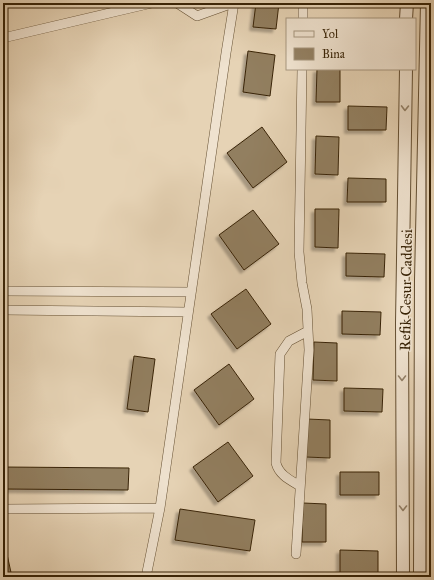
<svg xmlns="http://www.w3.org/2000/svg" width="434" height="580" viewBox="0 0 434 580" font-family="'IM FELL Great Primer',serif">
<defs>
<filter id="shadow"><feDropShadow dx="-3.5" dy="3.5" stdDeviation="1" flood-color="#0004"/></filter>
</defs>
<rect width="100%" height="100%" fill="#e6d3b5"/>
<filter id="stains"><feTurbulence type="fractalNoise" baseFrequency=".005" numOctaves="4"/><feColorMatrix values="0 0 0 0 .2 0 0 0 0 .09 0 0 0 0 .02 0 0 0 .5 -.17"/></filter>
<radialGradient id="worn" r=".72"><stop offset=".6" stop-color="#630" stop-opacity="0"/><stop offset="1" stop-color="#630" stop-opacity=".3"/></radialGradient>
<path fill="#927f61" stroke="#382306" filter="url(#shadow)" d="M 256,3 L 279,3 L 276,29 L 253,27 Z
M 248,51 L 275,55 L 270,96 L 243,92 Z
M 317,69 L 340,69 L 340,102 L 316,102 Z
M 348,106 L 387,107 L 386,130 L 348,130 Z
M 262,127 L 287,162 L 253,188 L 227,153 Z
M 316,136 L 339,137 L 338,175 L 315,174 Z
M 348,178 L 386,179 L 386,202 L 347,202 Z
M 315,209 L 339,209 L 338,248 L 315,247 Z
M 253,210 L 279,244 L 244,270 L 219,235 Z
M 346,253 L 385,254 L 384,277 L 346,276 Z
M 246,289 L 271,324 L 237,349 L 211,314 Z
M 342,311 L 381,312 L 380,335 L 342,334 Z
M 428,339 L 431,339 L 431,355 L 428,355 Z
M 314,342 L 337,343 L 337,381 L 313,380 Z
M 428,355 L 431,355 L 431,397 L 428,397 Z
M 134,356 L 155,359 L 148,412 L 127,409 Z
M 229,364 L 254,399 L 219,425 L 194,390 Z
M 344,388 L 383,389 L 382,412 L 344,411 Z
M 428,397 L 431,397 L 431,436 L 428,436 Z
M 307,419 L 330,420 L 330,458 L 306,457 Z
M 428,436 L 431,436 L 431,462 L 428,462 Z
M 228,442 L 253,476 L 218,502 L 193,467 Z
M 428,462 L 431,462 L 431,492 L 428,492 Z
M 3,467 L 129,468 L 128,490 L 3,489 Z
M 340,472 L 379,472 L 379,495 L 340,495 Z
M 428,492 L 431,492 L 431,528 L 428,528 Z
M 303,503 L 326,504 L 326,542 L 302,542 Z
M 180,509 L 255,520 L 250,551 L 175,540 Z
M 428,528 L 431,528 L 431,550 L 429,550 Z
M 3,536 L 12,577 L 3,577 Z
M 340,550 L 378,551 L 378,574 L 340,573 Z
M 429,550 L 431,550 L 431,572 L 429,572 Z"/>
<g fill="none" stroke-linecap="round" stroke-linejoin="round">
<defs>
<path id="minor" d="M 177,3 L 197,16 L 233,3
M 303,19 L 303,3
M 3,38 L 152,3
M 3,291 L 191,292
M 3,310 L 188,312
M 300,486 C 290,480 279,475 276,463 L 280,354 L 289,341 L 308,331
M 3,509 L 160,508
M 296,554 L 309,350 L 307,309 L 302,283 L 299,252 L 302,69
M 146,577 L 160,508 L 226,53 L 234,3"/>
<path id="tertiary" d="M 406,19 L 407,3
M 403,577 L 402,323 L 406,69
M 420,577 L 421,280 L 427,3"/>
</defs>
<use href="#minor" stroke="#644f32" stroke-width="10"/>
<use href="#tertiary" stroke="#644f32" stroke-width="14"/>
<use href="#minor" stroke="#efe2cf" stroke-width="9"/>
<use href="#tertiary" stroke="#efe2cf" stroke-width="12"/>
</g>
<defs><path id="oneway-chevron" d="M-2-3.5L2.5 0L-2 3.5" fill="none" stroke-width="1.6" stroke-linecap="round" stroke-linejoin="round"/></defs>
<g stroke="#94826a">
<use href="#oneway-chevron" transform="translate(405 108) rotate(91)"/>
<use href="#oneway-chevron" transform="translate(402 378) rotate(90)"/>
<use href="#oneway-chevron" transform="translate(403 508) rotate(90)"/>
</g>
<g text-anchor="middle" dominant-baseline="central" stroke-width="3" stroke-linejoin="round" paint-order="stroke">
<g font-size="15" fill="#382306" stroke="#efe2cf">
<text transform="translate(406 290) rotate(-89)">Refik Cesur Caddesi</text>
</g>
</g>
<rect width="434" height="580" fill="none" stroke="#e6d3b5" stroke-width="16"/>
<rect x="4" y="4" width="426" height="572" fill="none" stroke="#382306" stroke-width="2"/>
<rect x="8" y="8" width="418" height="564" fill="none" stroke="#382306"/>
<rect x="286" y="18" width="130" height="52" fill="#efe2cf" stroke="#a6967f"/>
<rect x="294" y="31" width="20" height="6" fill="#efe2cf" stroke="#a6967f"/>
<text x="322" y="38" font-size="12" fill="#382306">Yol</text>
<rect x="294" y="48" width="20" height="12" fill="#927f61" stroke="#a6967f"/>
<text x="322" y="58" font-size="12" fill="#382306">Bina</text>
<rect width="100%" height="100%" filter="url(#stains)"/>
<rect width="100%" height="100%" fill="url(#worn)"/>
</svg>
